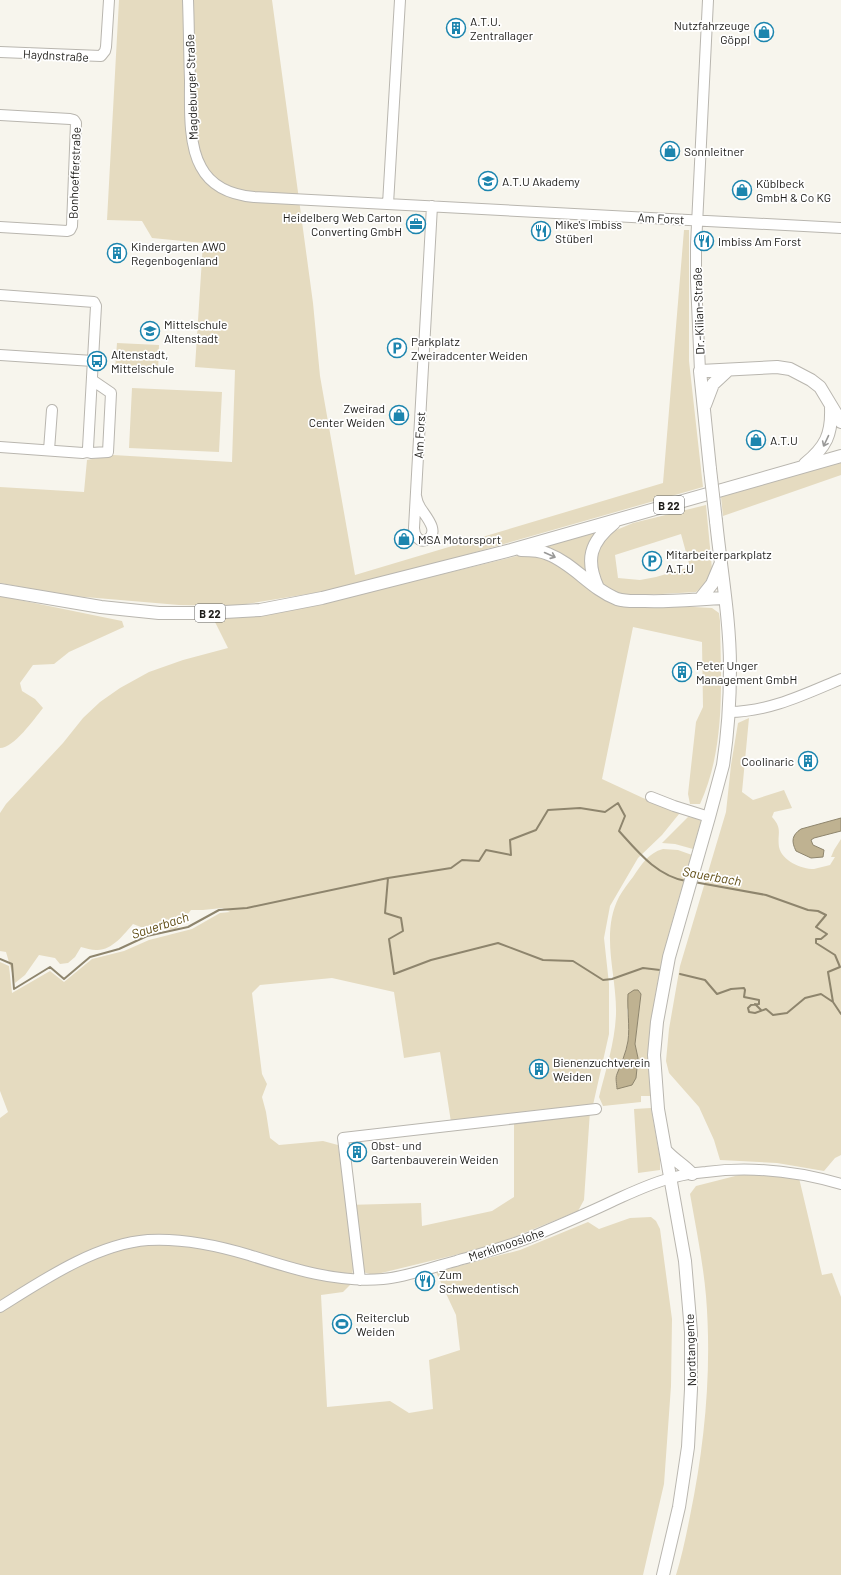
<svg xmlns="http://www.w3.org/2000/svg" width="841" height="1575" viewBox="0 0 841 1575" font-family="Barlow,sans-serif">
<rect width="100%" height="100%" fill="#f7f5ed"/>
<path fill="#e5dbc0" fill-rule="evenodd" d="M 119,0 L 272,0 L 313,303 L 320,376 L 355,575 L 663,483 L 684,230 L 689,230 L 689,361 L 703,487 L 357,586 L 234,606 L 179,605 L 73,596 L 0,583 L 0,487 L 84,492 L 87,460 L 113,455 L 232,462 L 235,370 L 195,367 L 203,243 L 152,238 L 142,221 L 107,220 Z
M 117,343 L 159,345 L 158,372 L 115,370 Z
M 132,388 L 222,392 L 219,452 L 129,448 Z
M 841,462 L 841,475 L 723,516 L 721,497 Z
M 706,505 L 712,569 L 704,585 L 696,592 L 627,596 L 611,592 L 601,582 L 596,562 L 602,541 L 614,531 L 633,523 ZM 681,534 L 690,567 L 656,577 L 640,580 L 618,578 L 615,555 Z
M 601,529 L 589,577 L 538,547 Z
M 534,553 L 638,604 L 712,608 L 719,613 L 720,621 C 721,682 726,747 700,804 L 690,804 L 688,794 L 696,722 L 703,707 L 702,642 L 633,627 L 602,779 L 643,798 L 678,811 L 679,814 L 662,835 L 638,858 L 610,906 L 604,938 L 609,984 L 609,1034 L 593,1105 L 451,1122 L 440,1052 L 404,1058 L 394,992 L 332,978 L 260,985 L 252,993 L 262,1074 L 267,1084 L 262,1097 L 266,1112 L 270,1138 L 279,1145 L 323,1141 L 338,1145 L 346,1205 L 421,1203 L 422,1226 L 492,1211 L 514,1197 L 514,1121 L 590,1111 L 584,1200 L 578,1211 L 492,1246 L 373,1275 L 353,1269 L 351,1284 L 343,1292 L 321,1295 L 327,1407 L 390,1401 L 409,1413 L 433,1409 L 429,1360 L 460,1350 L 456,1315 L 436,1272 L 520,1250 L 588,1222 L 599,1229 L 630,1218 L 651,1217 L 656,1221 L 660,1229 L 672,1319 L 671,1386 L 664,1484 L 643,1575 L 0,1575 L 0,1118 L 8,1112 L 0,1091 L 0,962 L 9,966 L 12,993 L 50,971 L 64,982 L 92,959 L 124,951 L 149,940 L 192,929 L 220,913 L 230,912 L 222,908 L 203,910 L 191,910 L 176,929 L 151,931 L 133,924 C 124,934 112,951 96,950 C 91,950 86,948 81,947 L 75,957 L 68,963 L 60,964 L 55,958 L 39,955 L 25,975 L 15,983 L 6,952 L 0,951 L 0,813 L 6,804 L 63,743 L 83,718 L 100,702 L 120,688 L 149,672 L 183,660 L 228,648 L 214,620 L 327,602 L 517,556 Z
M 0,596 L 122,621 L 124,627 L 69,652 L 54,664 L 33,665 L 20,683 L 22,691 L 35,699 L 43,708 C 34,719 14,748 0,748 Z
M 749,718 L 742,792 L 753,800 L 784,790 L 792,808 L 774,812 L 772,817 C 783,829 777,833 779,847 C 782,861 801,869 814,869 C 819,868 825,866 830,865 L 835,857 L 831,857 L 834,850 L 841,839 L 841,1155 L 835,1158 L 824,1171 L 777,1163 L 720,1160 L 714,1140 L 699,1107 L 669,1073 L 666,1061 L 669,1029 L 680,966 L 726,812 L 731,765 L 738,723 Z
M 688,817 L 697,818 L 701,821 L 693,849 L 675,844 L 662,843 Z
M 663,849 L 678,850 L 692,855 C 672,920 651,987 649,1056 C 648,1069 650,1082 651,1096 L 641,1096 L 641,1102 L 603,1106 L 599,1097 C 606,1069 615,1042 616,1014 C 617,975 600,934 619,897 C 623,890 628,883 633,877 C 641,865 648,853 663,849 ZM 634,990 L 638,990 L 641,994 L 635,1044 L 638,1058 L 636,1078 L 617,1089 L 616,1075 L 620,1070 L 628,1042 L 629,1022 L 627,1010 Z
M 651,1108 L 660,1159 L 660,1170 L 638,1173 L 634,1109 Z
M 747,1173 L 799,1178 L 822,1275 L 832,1273 L 841,1297 L 841,1575 L 676,1575 C 682,1556 686,1536 690,1516 C 705,1444 712,1369 706,1296 C 703,1262 696,1228 690,1194 L 696,1186 Z"/>
<path fill="#bfb291" stroke="#8e856d" d="M 841,818 L 841,831 L 814,838 L 811,840 L 813,845 L 824,850 L 823,857 L 811,858 L 796,851 C 791,841 792,835 801,829 Z
M 634,990 L 638,990 L 641,994 L 635,1044 L 638,1058 L 636,1078 L 632,1085 L 617,1089 C 617,1085 615,1078 617,1074 C 621,1064 626,1053 628,1041 C 630,1026 627,1010 628,994 Z"/>
<g fill="none" stroke-linecap="round" stroke-linejoin="round">
<path stroke="#8e856d" stroke-width="2" d="M 388,878 L 385,913 L 401,918 L 403,931 L 389,939 L 394,974 L 431,960 L 498,943 L 543,960 L 573,961 L 603,980 L 612,979 L 643,968 L 660,970
M 694,882 L 766,895 L 808,910 L 818,911 L 826,915 L 816,927 L 827,934 L 821,939 L 816,939 L 816,943 L 835,955 L 840,967 L 828,972 L 833,1002 L 841,1014
M 0,959 L 12,964 L 14,989 L 50,967 L 64,979 L 90,957 L 119,949 L 147,936 L 188,927 L 219,910 L 247,908 L 388,878 L 451,868 L 462,860 L 479,861 L 486,850 L 511,855 L 510,840 L 536,830 L 548,810 L 580,808 L 605,812 L 618,803 L 625,816 L 619,831 C 638,852 657,876 686,881
M 680,974 L 705,980 L 717,994 L 731,989 L 744,988 L 745,990 L 744,997 L 759,1000 L 759,1004 L 751,1005 L 748,1008 L 749,1012 L 755,1013 L 766,1009 L 773,1015 L 787,1013 L 805,998 L 821,994 L 833,1002
M 755,1004 L 761,1010"/>
<defs>
<path id="minor" d="M 188,0 C 189,27 189,53 190,80 C 190,106 188,144 201,167 C 212,188 232,195 254,197 L 841,228
M 0,52 L 101,56 L 105,51 L 106,47 L 109,0
M 0,115 L 70,119 L 74,120 L 76,123 L 72,226 L 70,230 L 67,231 L 0,227
M 388,204 L 400,0
M 0,295 L 94,302 L 96,306 L 88,448 L 87,452 L 91,453 L 108,452 L 111,393 L 92,380
M 0,355 L 93,361
M 700,371 L 696,281 L 696,245 L 708,0
M 0,447 L 83,453 L 87,452
M 49,450 L 52,410
M 416,496 C 417,499 417,502 419,505 C 422,513 441,530 428,539 C 420,544 414,536 414,528 L 432,206
M 729,712 C 769,712 805,694 841,679
M 651,797 L 674,806 L 709,817
M 360,1280 L 343,1138 L 596,1109
M 0,1307 C 43,1280 96,1244 148,1240 C 183,1238 216,1245 249,1255 C 293,1269 336,1283 383,1279 C 407,1277 432,1267 456,1261 C 483,1253 510,1246 536,1235 C 562,1224 588,1213 613,1201 C 633,1192 653,1182 675,1177 C 685,1174 695,1173 706,1172 C 752,1166 796,1171 841,1184"/>
<path id="major" d="M 705,405 L 713,384 L 727,371
M 805,464 C 826,447 832,434 831,408
M 710,469 L 700,371 L 777,367 L 790,369 L 811,380 L 820,387 L 841,422
M 521,550 C 530,550 540,550 548,554 C 574,564 591,589 617,599 C 626,602 636,601 645,601 C 671,602 698,599 724,598
M 598,588 C 585,560 590,542 614,523
M 0,590 L 101,607 L 159,613 L 207,613 L 260,610 L 322,598 L 511,550 L 841,456
M 700,599 L 712,584 L 720,565
M 666,1151 C 674,1160 684,1165 692,1174
M 663,1575 L 679,1507 L 688,1447 L 691,1389 L 691,1332 L 685,1261 L 658,1109 L 654,1055 L 657,1022 L 669,957 L 709,817 L 723,765 C 728,733 730,700 730,667 C 730,619 721,570 716,521"/>
</defs>
<use href="#minor" stroke="#b9b6af" stroke-width="12"/>
<use href="#major" stroke="#b9b6af" stroke-width="14"/>
<use href="#minor" stroke="#fff" stroke-width="10"/>
<use href="#major" stroke="#fff" stroke-width="12"/>
<defs>
<path id="major-bridge" d="M 710,469 L 716,521"/>
</defs>
<use href="#major-bridge" stroke="#b9b6af" stroke-width="14" stroke-linecap="butt"/>
<use href="#major-bridge" stroke="#fff" stroke-width="12"/>
</g>
<defs><path id="oneway-shaft" d="M-6 0H5M1.5-3L5.5 0L1.5 3" fill="none" stroke-width="1.6" stroke-linecap="round" stroke-linejoin="round"/></defs>
<g stroke="#999998">
<use href="#oneway-shaft" transform="translate(826 441) rotate(115)"/>
<use href="#oneway-shaft" transform="translate(550 555) rotate(24)"/>
</g>
<defs>
<symbol id="building-ring" viewBox="-11 -11 22 22"><circle r="9.5" fill="#fff" stroke="#1c85ae" stroke-width="1.5"/><path d="M-4-6H4V6H1V3H-1V6H-4ZM-2.5-4.3h1.7v1.8h-1.7ZM.8-4.3h1.7v1.8H.8ZM-2.5-1h1.7V.8h-1.7ZM.8-1h1.7V.8H.8Z" fill="#1c85ae"/></symbol>
<symbol id="shop-ring" viewBox="-11 -11 22 22"><circle r="9.5" fill="#fff" stroke="#1c85ae" stroke-width="1.5"/><path d="M-5-2.5h2.3a2.7 3.5 0 0 1 5.4 0H5L5.5 6h-11ZM-1.5-2.5h3a1.5 2.3 0 0 0-3 0Z" fill="#1c85ae"/></symbol>
<symbol id="school-ring" viewBox="-11 -11 22 22"><circle r="9.5" fill="#fff" stroke="#1c85ae" stroke-width="1.5"/><path d="M0-5L7-2L0 1L-7-2ZM-4 1L0 2.5L4 1V4Q0 6-4 4Z" fill="#1c85ae"/></symbol>
<symbol id="office-ring" viewBox="-11 -11 22 22"><circle r="9.5" fill="#fff" stroke="#1c85ae" stroke-width="1.5"/><path d="M-6-3h4V-5.5h4V-3h4V5H-6ZM-1-4.5V-3h2v-1.5ZM-6 0V1H6V0Z" fill="#1c85ae"/></symbol>
<symbol id="restaurant-ring" viewBox="-11 -11 22 22"><circle r="9.5" fill="#fff" stroke="#1c85ae" stroke-width="1.5"/><path d="M-5-6h1v4h1v-4h1v4h1v-4h1v5L-1.5 .5V6h-2V.5L-5-1ZM5-6V6H3V1.5H1.5Q1.5-4 5-6Z" fill="#1c85ae"/></symbol>
<symbol id="parking-ring" viewBox="-11 -11 22 22"><circle r="9.5" fill="#fff" stroke="#1c85ae" stroke-width="1.5"/><path d="M-3.5-5.5H1a3.5 3.5 0 0 1 0 7H-1V5.5H-3.5ZM-1-3.4V-.6H.8a1.4 1.4 0 0 0 0-2.8Z" fill="#1c85ae"/></symbol>
<symbol id="bus-ring" viewBox="-11 -11 22 22"><circle r="9.5" fill="#fff" stroke="#1c85ae" stroke-width="1.5"/><path d="M-5-6H5V4H4V6H2V4H-2V6H-4V4H-5ZM-3.5-4V0h7V-4ZM-3.5 1.2v1.5H-2V1.2ZM2 1.2v1.5H3.5V1.2Z" fill="#1c85ae"/></symbol>
<symbol id="stadium-ring" viewBox="-11 -11 22 22"><circle r="9.5" fill="#fff" stroke="#1c85ae" stroke-width="1.5"/><path d="M0-5a6.5 5 0 1 0 0 10a6.5 5 0 1 0 0-10ZM-3.5-1.8h7v3.6h-7Z" fill="#1c85ae"/></symbol>
</defs>
<g fill-rule="evenodd">
<use href="#building-ring" x="445" y="17" width="22" height="22"/>
<use href="#shop-ring" x="753" y="21" width="22" height="22"/>
<use href="#shop-ring" x="659" y="140" width="22" height="22"/>
<use href="#school-ring" x="477" y="170" width="22" height="22"/>
<use href="#shop-ring" x="731" y="179" width="22" height="22"/>
<use href="#office-ring" x="405" y="213" width="22" height="22"/>
<use href="#restaurant-ring" x="530" y="220" width="22" height="22"/>
<use href="#restaurant-ring" x="693" y="230" width="22" height="22"/>
<use href="#building-ring" x="106" y="242" width="22" height="22"/>
<use href="#school-ring" x="139" y="320" width="22" height="22"/>
<use href="#parking-ring" x="386" y="337" width="22" height="22"/>
<use href="#bus-ring" x="86" y="350" width="22" height="22"/>
<use href="#shop-ring" x="388" y="404" width="22" height="22"/>
<use href="#shop-ring" x="745" y="429" width="22" height="22"/>
<use href="#shop-ring" x="393" y="528" width="22" height="22"/>
<use href="#parking-ring" x="641" y="550" width="22" height="22"/>
<use href="#building-ring" x="671" y="661" width="22" height="22"/>
<use href="#building-ring" x="797" y="750" width="22" height="22"/>
<use href="#building-ring" x="528" y="1058" width="22" height="22"/>
<use href="#building-ring" x="346" y="1141" width="22" height="22"/>
<use href="#restaurant-ring" x="414" y="1270" width="22" height="22"/>
<use href="#stadium-ring" x="331" y="1313" width="22" height="22"/>
</g>
<g text-anchor="middle" dominant-baseline="central" stroke-width="3.5" stroke-linejoin="round" paint-order="stroke">
<g fill="#fff" stroke="#61605e" stroke-width="1">
<rect x="654" y="496" width="30" height="18" rx="3"/>
<rect x="195" y="604" width="30" height="18" rx="3"/>
</g>
<g font-size="11" font-weight="bold" fill="#1d1c19">
<text x="669" y="505">B 22</text>
<text x="210" y="613">B 22</text>
</g>
<g font-size="12" fill="#1d1c19" stroke="#fff" text-anchor="start">
<text x="470" y="21">A.T.U.<tspan x="470" dy="14">Zentrallager</tspan></text>
<text x="750" y="25" text-anchor="end">Nutzfahrzeuge<tspan x="750" dy="14">Göppl</tspan></text>
<text x="684" y="151">Sonnleitner</text>
<text x="502" y="181">A.T.U Akademy</text>
<text x="756" y="183">Küblbeck<tspan x="756" dy="14">GmbH &amp; Co KG</tspan></text>
<text x="402" y="217" text-anchor="end">Heidelberg Web Carton<tspan x="402" dy="14">Converting GmbH</tspan></text>
<text x="555" y="224">Mike's Imbiss<tspan x="555" dy="14">Stüberl</tspan></text>
<text x="718" y="241">Imbiss Am Forst</text>
<text x="131" y="246">Kindergarten AWO<tspan x="131" dy="14">Regenbogenland</tspan></text>
<text x="164" y="324">Mittelschule<tspan x="164" dy="14">Altenstadt</tspan></text>
<text x="411" y="341">Parkplatz<tspan x="411" dy="14">Zweiradcenter Weiden</tspan></text>
<text x="111" y="354">Altenstadt,<tspan x="111" dy="14">Mittelschule</tspan></text>
<text x="385" y="408" text-anchor="end">Zweirad<tspan x="385" dy="14">Center Weiden</tspan></text>
<text x="770" y="440">A.T.U</text>
<text x="418" y="539">MSA Motorsport</text>
<text x="666" y="554">Mitarbeiterparkplatz<tspan x="666" dy="14">A.T.U</tspan></text>
<text x="696" y="665">Peter Unger<tspan x="696" dy="14">Management GmbH</tspan></text>
<text x="794" y="761" text-anchor="end">Coolinaric</text>
<text x="553" y="1062">Bienenzuchtverein<tspan x="553" dy="14">Weiden</tspan></text>
<text x="371" y="1145">Obst- und<tspan x="371" dy="14">Gartenbauverein Weiden</tspan></text>
<text x="439" y="1274">Zum<tspan x="439" dy="14">Schwedentisch</tspan></text>
<text x="356" y="1317">Reiterclub<tspan x="356" dy="14">Weiden</tspan></text>
</g>
<g font-size="12" fill="#1d1c19" stroke="#fff">
<text transform="translate(56 55) rotate(3)">Haydnstraße</text>
<text transform="translate(191 87) rotate(-92)">Magdeburger Straße</text>
<text transform="translate(74 173) rotate(-88)">Bonhoefferstraße</text>
<text transform="translate(661 218) rotate(3)">Am Forst</text>
<text transform="translate(698 311) rotate(-92)">Dr.-Kilian-Straße</text>
<text transform="translate(419 435) rotate(-87)">Am Forst</text>
<text transform="translate(506 1244) rotate(-19)">Merklmooslohe</text>
<text transform="translate(690 1350) rotate(-92)">Nordtangente</text>
</g>
<g font-size="13" font-style="italic" fill="#604d14" stroke="#fff">
<text transform="translate(712 876) rotate(10)">Sauerbach</text>
<text transform="translate(160 925) rotate(-18)">Sauerbach</text>
</g>
</g>
</svg>
